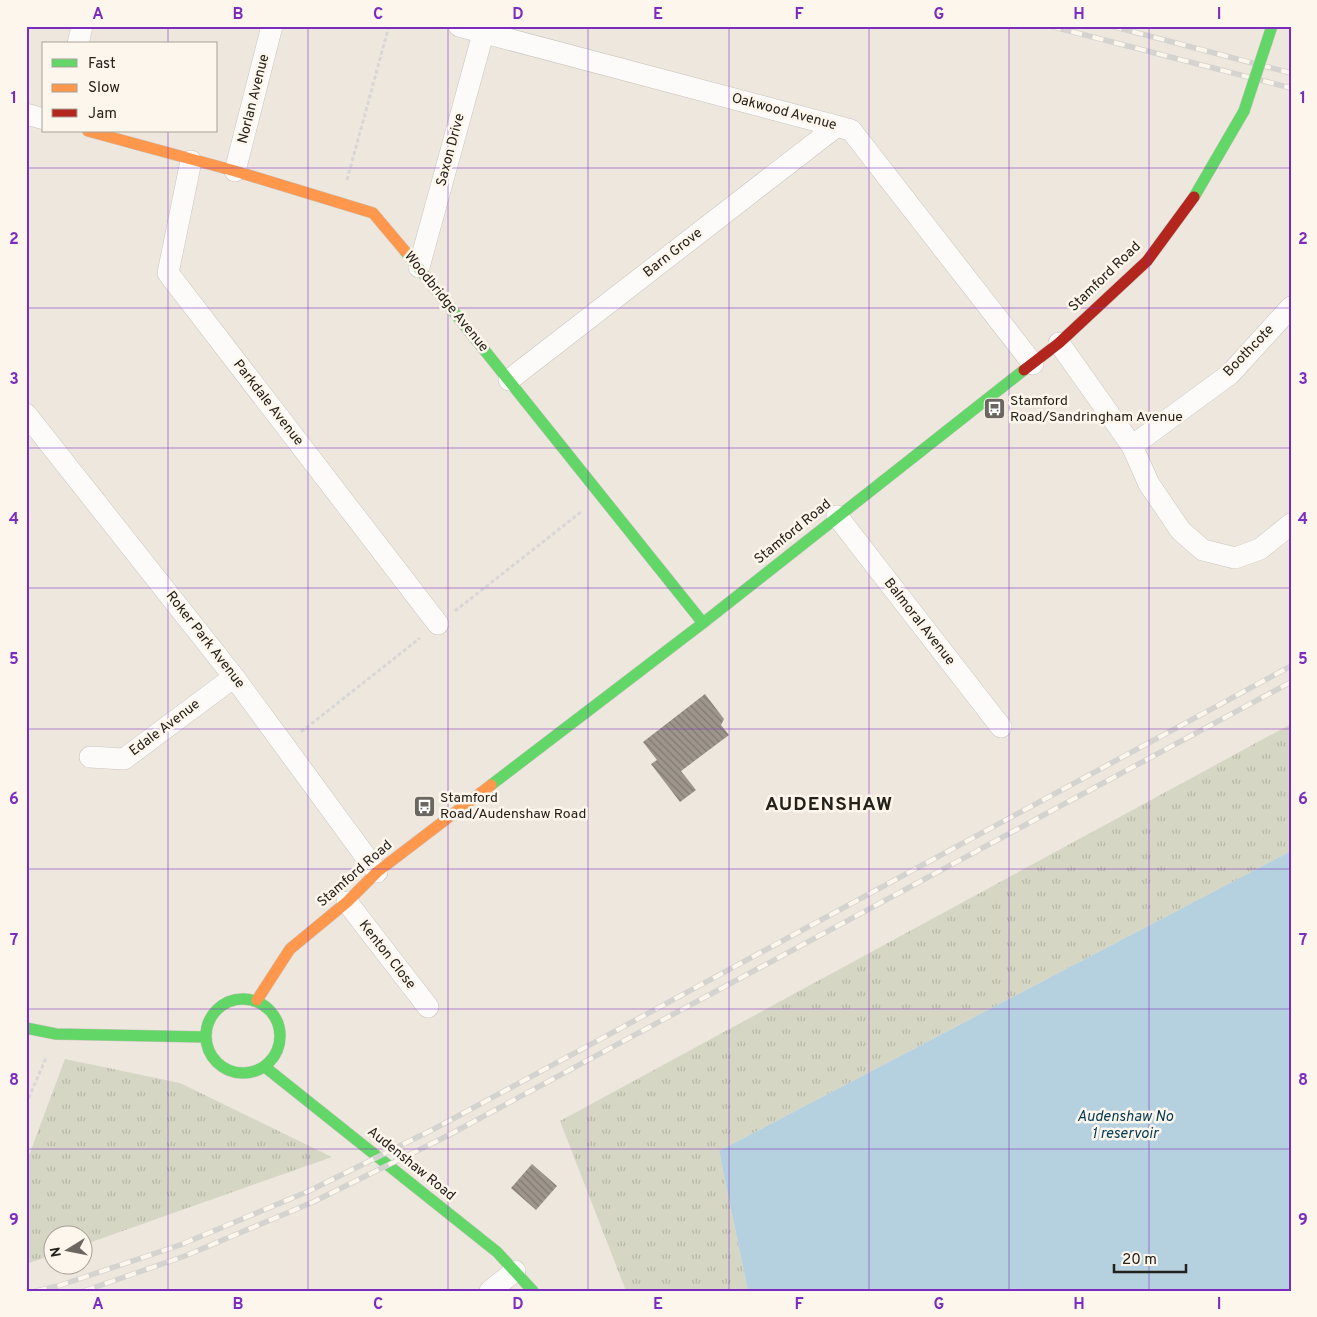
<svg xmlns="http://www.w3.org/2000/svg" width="1317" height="1317" viewBox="0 0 1317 1317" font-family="Overpass,sans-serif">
<defs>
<pattern id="grass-tufts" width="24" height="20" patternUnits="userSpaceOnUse" patternTransform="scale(1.25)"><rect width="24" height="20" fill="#d6d6c4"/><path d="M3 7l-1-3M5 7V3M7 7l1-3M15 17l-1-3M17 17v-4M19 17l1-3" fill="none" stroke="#b8b7a8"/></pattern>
<pattern id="building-back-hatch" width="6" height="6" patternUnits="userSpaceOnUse" patternTransform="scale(1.25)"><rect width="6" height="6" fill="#9e968c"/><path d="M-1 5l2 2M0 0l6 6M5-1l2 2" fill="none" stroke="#817a72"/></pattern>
</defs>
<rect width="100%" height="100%" fill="#eee7de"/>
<path fill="url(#grass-tufts)" d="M 1291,724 L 1291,851 L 719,1151 L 748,1291 L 626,1291 L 560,1121 Z
M 65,1059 L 180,1083 L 332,1157 L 83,1245 L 82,1234 L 52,1234 L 52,1255 L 26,1264 L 26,1163 Z"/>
<path fill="#b5d1e0" d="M 1291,851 L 1291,1291 L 748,1291 L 719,1151 Z"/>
<path fill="url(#building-back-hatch)" d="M 705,694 L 724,719 L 721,725 L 729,735 L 681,771 L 696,790 L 680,802 L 651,764 L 657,760 L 643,742 Z
M 532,1164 L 557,1186 L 536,1210 L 511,1188 Z"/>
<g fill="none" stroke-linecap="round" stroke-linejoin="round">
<defs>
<path id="street" d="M 459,26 L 851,130 L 1033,364
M 78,44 L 82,26
M 26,114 L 44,119
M 191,161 L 168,273 L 438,624
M 235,171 L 272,26
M 419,267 L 483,34
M 1059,343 L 1132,446 L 1149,484 L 1181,531 L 1203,550 L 1235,558 L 1260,549 L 1291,524
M 509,380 L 837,126
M 26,414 L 234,677 L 377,872
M 1132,446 L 1230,374 L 1291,307
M 837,516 L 1001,727
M 90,757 L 124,759 L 234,677
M 347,902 L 428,1007
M 490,1291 L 515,1271"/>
<path id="fast" d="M 1194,197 L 1244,111
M 405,251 L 703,623
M 491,785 L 703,623 L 1024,370
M206 1036a37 37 0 1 1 74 0a37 37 0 1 1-74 0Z
M 26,1028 L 56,1034 L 205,1037
M 265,1067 L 497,1252 L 533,1291"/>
<path id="slow" d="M 88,131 L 235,171 L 373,213 L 405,251
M 257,1000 L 290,949 L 347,902 L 377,872 L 491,785"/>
<path id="jam" d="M 1024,370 L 1059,343 L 1147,261 L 1194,197"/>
</defs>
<use href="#street" stroke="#cac5be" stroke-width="22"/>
<use href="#fast" stroke="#cac5be" stroke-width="12"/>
<use href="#slow" stroke="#cac5be" stroke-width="12"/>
<use href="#jam" stroke="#cac5be" stroke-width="12"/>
<path stroke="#d9d7d5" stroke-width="3" stroke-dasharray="4 2.5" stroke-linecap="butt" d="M 347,180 L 389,26
M 455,611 L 581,512
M 301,732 L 420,638
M 26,1104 L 46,1058"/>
<use href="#street" stroke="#fcfbfa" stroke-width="21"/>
<use href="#fast" stroke="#63d668" stroke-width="11"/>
<use href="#slow" stroke="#ff974d" stroke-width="11"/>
<use href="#jam" stroke="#b3261e" stroke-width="11"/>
<defs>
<path id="rail" d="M 1050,26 L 1291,88
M 1111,26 L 1291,73
M 36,1291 L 58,1286 L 180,1245 L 309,1191 L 434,1129 L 1291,666
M 84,1291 L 185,1256 L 313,1202 L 445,1137 L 1291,682"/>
</defs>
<use href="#rail" stroke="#d5d3d0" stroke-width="5.5"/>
<use href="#rail" stroke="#fdf6ec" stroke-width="4" stroke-dasharray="11" stroke-linecap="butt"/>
<defs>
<path id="fast-bridge" d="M 1244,111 L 1272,26"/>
</defs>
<use href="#fast-bridge" stroke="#cac5be" stroke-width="12" stroke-linecap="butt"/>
<use href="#fast-bridge" stroke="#63d668" stroke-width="11"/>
</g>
<path fill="none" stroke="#7b2cbf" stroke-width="1" stroke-opacity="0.55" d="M 168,26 L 168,44M 308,26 L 308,1291M 448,26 L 448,1291M 588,26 L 588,1291M 729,26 L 729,1291M 869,26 L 869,1291M 1009,26 L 1009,1291M 1149,26 L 1149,1291M 168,131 L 168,1291M 26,168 L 1291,168M 26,308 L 1291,308M 26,448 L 1291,448M 26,588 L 1291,588M 26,729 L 1291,729M 26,869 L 1291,869M 26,1009 L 1291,1009M 26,1149 L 1291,1149"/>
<defs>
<symbol id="bus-square" viewBox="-11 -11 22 22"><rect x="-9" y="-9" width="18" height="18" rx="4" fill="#6b665f" stroke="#fdf6ec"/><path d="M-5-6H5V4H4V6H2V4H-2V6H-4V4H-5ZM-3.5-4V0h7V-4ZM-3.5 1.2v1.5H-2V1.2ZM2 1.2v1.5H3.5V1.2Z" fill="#fff"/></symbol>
</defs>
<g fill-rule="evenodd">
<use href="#bus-square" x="982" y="396" width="25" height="25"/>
<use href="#bus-square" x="412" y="794" width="25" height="25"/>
</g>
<g text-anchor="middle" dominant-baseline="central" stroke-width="5" stroke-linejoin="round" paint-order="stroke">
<g font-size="14" fill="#25211b" stroke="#fdf6ec">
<text transform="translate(254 99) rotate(-76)">Norlan Avenue</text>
<text transform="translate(784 112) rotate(15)">Oakwood Avenue</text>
<text transform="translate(451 150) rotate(-75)">Saxon Drive</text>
<text transform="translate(673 253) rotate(-38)">Barn Grove</text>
<text transform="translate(1105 277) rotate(-44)">Stamford Road</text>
<text transform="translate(446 302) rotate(51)">Woodbridge Avenue</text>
<text transform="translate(1249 351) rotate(-46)">Boothcote</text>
<text transform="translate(268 403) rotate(52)">Parkdale Avenue</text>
<text transform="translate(793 532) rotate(-39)">Stamford Road</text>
<text transform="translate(919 622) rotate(52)">Balmoral Avenue</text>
<text transform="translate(205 640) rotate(52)">Roker Park Avenue</text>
<text transform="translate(165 728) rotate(-37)">Edale Avenue</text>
<text transform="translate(355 874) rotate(-41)">Stamford Road</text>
<text transform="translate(387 955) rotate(52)">Kenton Close</text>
<text transform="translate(411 1164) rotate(39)">Audenshaw Road</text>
</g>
<g font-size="14" fill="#25211b" stroke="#fdf6ec" text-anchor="start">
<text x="1010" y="401">Stamford<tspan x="1010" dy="16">Road/Sandringham Avenue</tspan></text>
<text x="440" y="798">Stamford<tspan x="440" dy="16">Road/Audenshaw Road</tspan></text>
</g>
<g font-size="15" font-style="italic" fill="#003a54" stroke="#fdf6ec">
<text x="1125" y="1117">Audenshaw No<tspan x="1125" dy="17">1 reservoir</tspan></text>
</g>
<g font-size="19" font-weight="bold" letter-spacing="1" fill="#25211b" stroke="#fdf6ec">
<text x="829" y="805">AUDENSHAW</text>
</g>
</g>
<rect width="1317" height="1317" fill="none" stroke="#fdf6ec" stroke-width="55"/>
<rect x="42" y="42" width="175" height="90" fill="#fdf6ec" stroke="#a7a198"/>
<rect x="52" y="59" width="25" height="8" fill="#63d668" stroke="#a7a198"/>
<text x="88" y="68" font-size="15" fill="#25211b">Fast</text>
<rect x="52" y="84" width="25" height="8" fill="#ff974d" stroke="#a7a198"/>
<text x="88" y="92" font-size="15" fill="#25211b">Slow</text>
<rect x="52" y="109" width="25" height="8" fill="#b3261e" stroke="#a7a198"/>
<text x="88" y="118" font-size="15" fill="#25211b">Jam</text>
<g transform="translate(68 1250) rotate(260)"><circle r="24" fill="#fdf6ec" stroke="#a7a198"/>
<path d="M0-4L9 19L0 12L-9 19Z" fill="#6b665f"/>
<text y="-8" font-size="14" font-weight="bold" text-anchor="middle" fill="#25211b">N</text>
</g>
<path d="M1114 1264v8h72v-8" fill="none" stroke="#25211b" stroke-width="2.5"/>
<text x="1122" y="1264" font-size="15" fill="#25211b" stroke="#fdf6ec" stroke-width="4" paint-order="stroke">20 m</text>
<rect x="28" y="28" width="1262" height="1262" fill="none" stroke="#7b2cbf" stroke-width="2"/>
<g font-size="16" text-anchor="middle" font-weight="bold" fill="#7b2cbf">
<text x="98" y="19">A</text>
<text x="238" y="19">B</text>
<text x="378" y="19">C</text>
<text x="518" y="19">D</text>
<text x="658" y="19">E</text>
<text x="799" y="19">F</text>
<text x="939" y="19">G</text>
<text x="1079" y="19">H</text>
<text x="1219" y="19">I</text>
<text x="14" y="103">1</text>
<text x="1303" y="103">1</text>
<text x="14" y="244">2</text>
<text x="1303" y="244">2</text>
<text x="14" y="384">3</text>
<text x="1303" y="384">3</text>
<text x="14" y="524">4</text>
<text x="1303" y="524">4</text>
<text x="14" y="664">5</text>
<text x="1303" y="664">5</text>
<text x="14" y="804">6</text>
<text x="1303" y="804">6</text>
<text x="14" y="945">7</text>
<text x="1303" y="945">7</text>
<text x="14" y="1085">8</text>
<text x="1303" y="1085">8</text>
<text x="14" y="1225">9</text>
<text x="1303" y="1225">9</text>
<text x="98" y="1309">A</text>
<text x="238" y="1309">B</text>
<text x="378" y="1309">C</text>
<text x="518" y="1309">D</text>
<text x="658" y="1309">E</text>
<text x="799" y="1309">F</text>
<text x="939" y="1309">G</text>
<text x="1079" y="1309">H</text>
<text x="1219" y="1309">I</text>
</g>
</svg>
